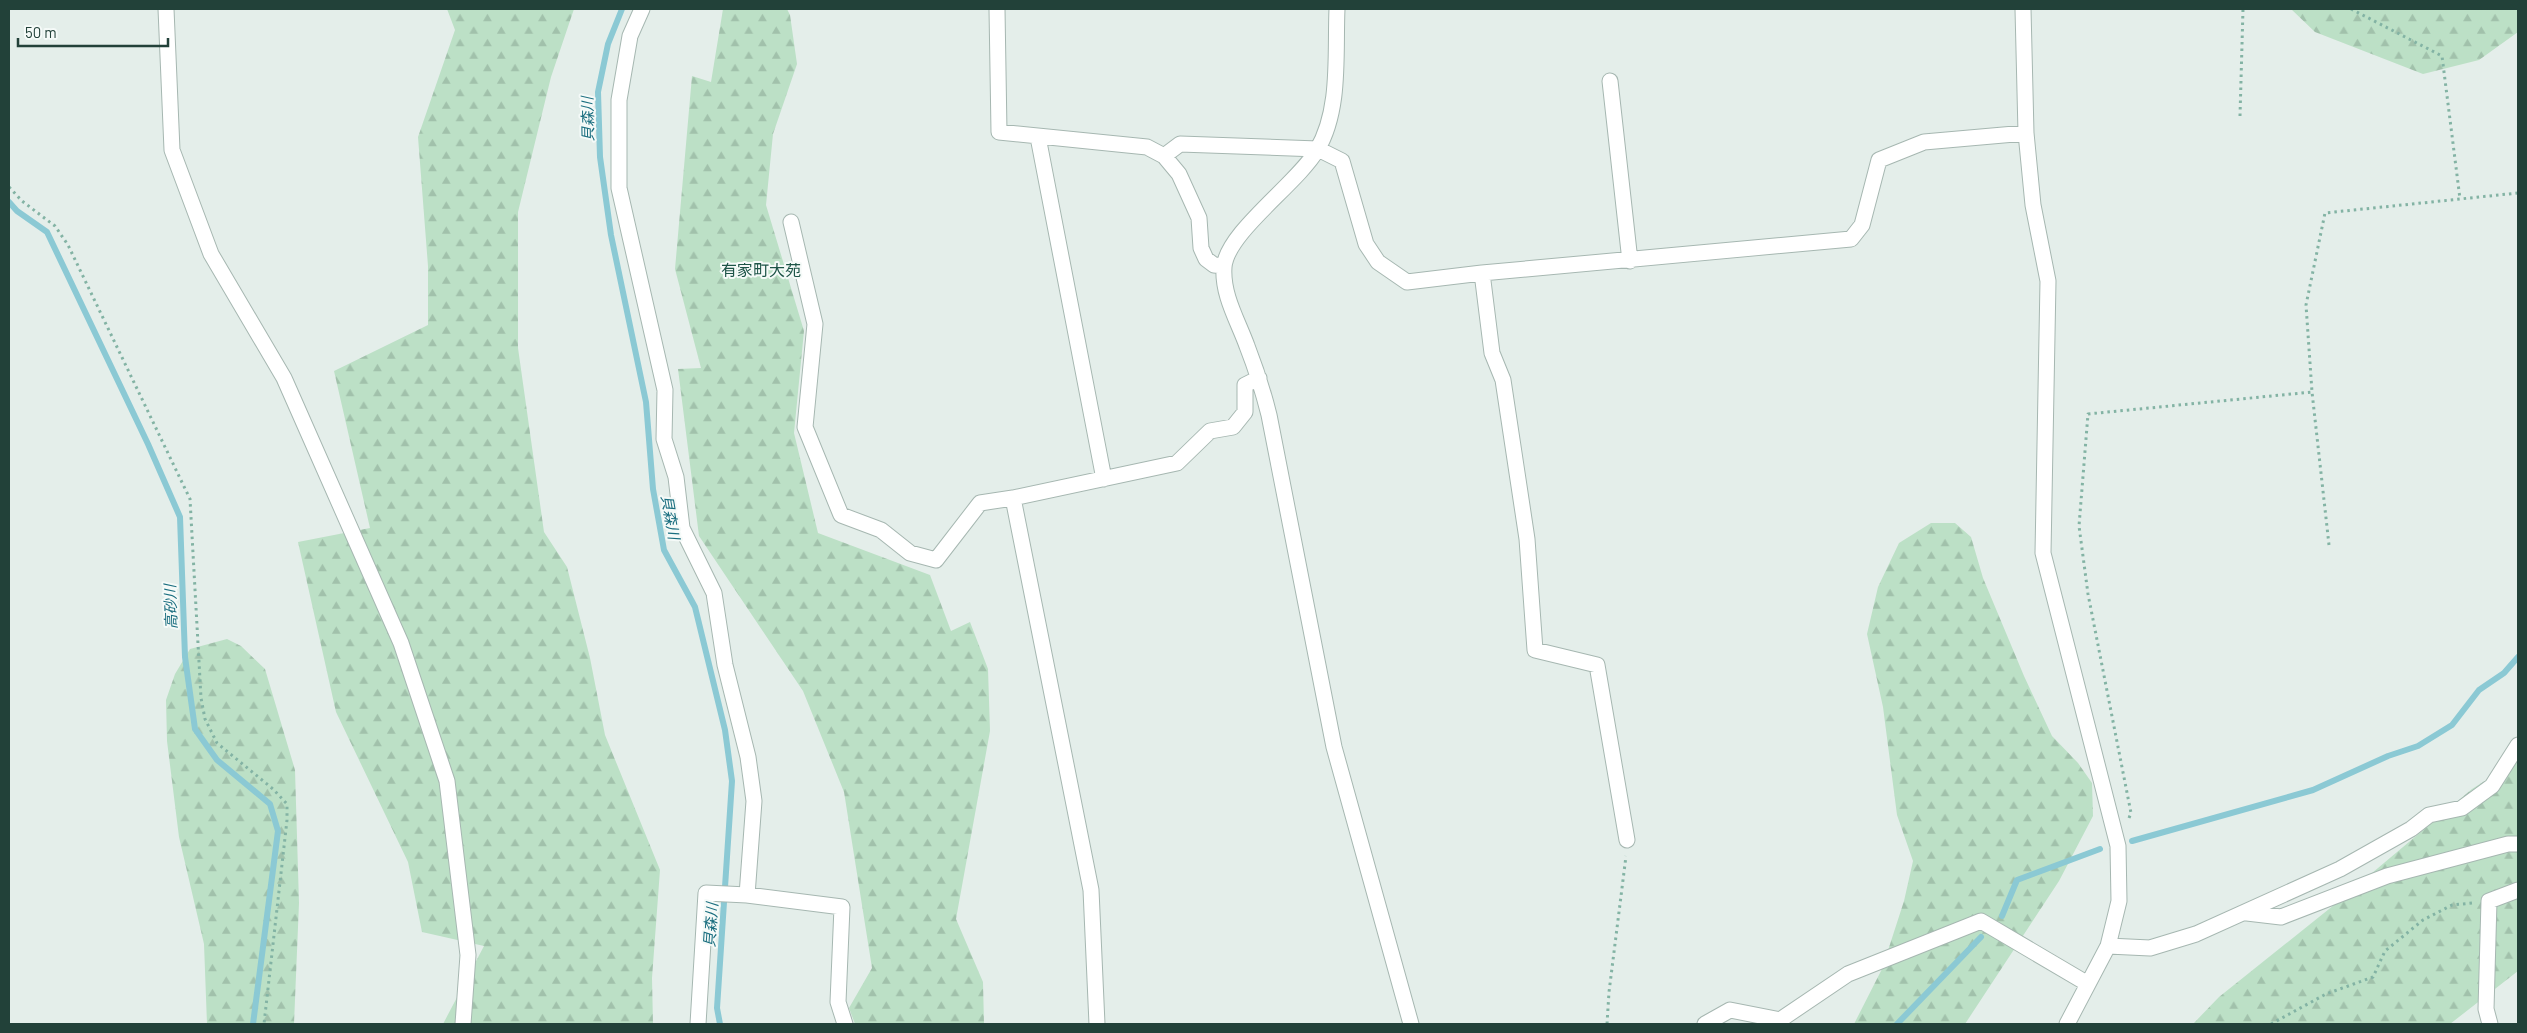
<svg xmlns="http://www.w3.org/2000/svg" width="2527" height="1033" viewBox="0 0 2527 1033" font-family="Barlow,'Noto Sans JP',sans-serif">
<defs>
<pattern id="forest-firs" width="22" height="20" patternUnits="userSpaceOnUse" patternTransform="scale(1.25)"><rect width="22" height="20" fill="#bce0c6"/><path d="M5 1l3.5 6h-7zM16 11l3.5 6h-7z" fill="#a1c1ab"/></pattern>
</defs>
<rect width="100%" height="100%" fill="#e4eeea"/>
<path fill="url(#forest-firs)" d="M 447,9 L 574,9 L 551,77 L 518,212 L 518,348 L 544,532 L 567,567 L 590,658 L 605,735 L 660,870 L 652,978 L 653,1024 L 443,1024 L 484,946 L 422,932 L 408,862 L 336,712 L 298,542 L 370,528 L 334,371 L 428,325 L 428,266 L 418,137 L 455,30 Z
M 723,9 L 787,9 L 790,15 L 797,64 L 773,134 L 766,205 L 804,331 L 794,433 L 818,533 L 930,575 L 951,631 L 970,622 L 988,669 L 990,731 L 956,919 L 983,982 L 984,1024 L 855,1024 L 849,1008 L 872,968 L 844,792 L 803,691 L 699,536 L 678,369 L 701,368 L 675,269 L 692,76 L 711,82 Z
M 2291,9 L 2518,9 L 2518,32 L 2479,60 L 2423,74 L 2315,32 Z
M 1931,523 L 1955,523 L 1971,537 L 1983,578 L 2024,676 L 2052,736 L 2078,763 L 2092,783 L 2093,816 L 2059,881 L 1965,1024 L 1854,1024 L 1882,969 L 1904,901 L 1913,861 L 1897,815 L 1883,707 L 1867,634 L 1878,587 L 1899,543 Z
M 227,639 L 241,646 L 265,669 L 295,770 L 299,903 L 294,1024 L 207,1024 L 204,944 L 179,837 L 167,741 L 166,700 L 175,674 L 190,649 Z
M 2518,760 L 2518,971 L 2450,1024 L 2193,1024 L 2219,997 L 2334,905 L 2472,789 Z"/>
<g fill="none" stroke-linecap="round" stroke-linejoin="round">
<path stroke="#8bc9d4" stroke-width="6" d="M 622,9 L 608,44 L 598,92 L 600,157 L 611,235 L 646,402 L 653,489 L 664,550 L 695,607 L 725,730 L 732,781 L 717,1008 L 720,1024
M 9,202 L 17,211 L 47,232 L 148,444 L 180,517 L 185,657 L 195,729 L 217,760 L 270,804 L 278,831 L 253,1024
M 2132,841 L 2313,790 L 2388,756 L 2418,746 L 2452,725 L 2479,690 L 2504,673 L 2518,657
M 2002,916 L 2017,880 L 2100,849
M 1897,1024 L 1981,937"/>
<defs>
<path id="minor" d="M 166,9 L 172,150 L 211,254 L 284,378 L 401,643 L 447,781 L 468,955 L 463,1024
M 642,9 L 630,36 L 619,100 L 619,188 L 665,390 L 664,439 L 676,477 L 682,528 L 714,593 L 725,665 L 748,757 L 754,801 L 747,895
M 997,9 L 999,132 L 1147,147 L 1164,156 L 1179,174 L 1199,218 L 1201,248 L 1206,259 L 1214,265 L 1224,266
M 1337,9 C 1335,54 1341,110 1317,150 C 1297,184 1227,232 1224,267 C 1222,295 1238,321 1247,346 C 1256,369 1263,391 1269,415 L 1334,747 L 1411,1024
M 2023,9 L 2026,133 L 2033,205 L 2048,281 L 2043,553 L 2118,846 L 2119,901 L 2108,946 L 2067,1024
M 1610,81 L 1630,261
M 1038,137 L 1104,479
M 1164,156 L 1180,144 L 1318,149 L 1342,161 L 1366,244 L 1378,262 L 1407,282 L 1482,273 L 1492,353 L 1503,380 L 1527,539 L 1535,650 L 1597,665 L 1627,840
M 791,222 L 815,324 L 805,427 L 841,515 L 881,530 L 910,553 L 936,560 L 980,503 L 1013,498
M 1482,273 L 1851,239 L 1862,225 L 1879,160 L 1924,142 L 2026,133
M 2247,913 L 2281,917 L 2387,876 L 2508,844 L 2518,844
M 2108,946 L 2150,948 L 2196,934 L 2340,869 L 2411,829 L 2429,815 L 2462,808 L 2492,786 L 2518,745
M 698,1024 L 706,893 L 747,895 L 842,907 L 838,1002 L 845,1024
M 1097,1024 L 1091,890 L 1013,498 L 1177,463 L 1210,431 L 1233,427 L 1245,412 L 1245,385 L 1259,378
M 1705,1024 L 1730,1010 L 1780,1020 L 1848,974 L 1981,921 L 2088,984
M 2490,1024 L 2486,1009 L 2489,901 L 2518,890"/>
</defs>
<use href="#minor" stroke="#a6b7b1" stroke-width="17"/>
<path stroke="#83b3a4" stroke-width="3" stroke-dasharray="2.5 4" stroke-linecap="butt" d="M 2351,9 L 2442,56 L 2460,199
M 2240,116 L 2243,9
M 9,187 L 22,201 L 55,226 L 68,245 L 190,499 L 201,698 L 205,719 L 217,743 L 273,789 L 287,804 L 287,820 L 264,1024
M 2329,545 L 2312,392 L 2306,305 L 2325,213 L 2518,193
M 2129,818 L 2131,813 L 2088,594 L 2079,526 L 2088,414 L 2312,392
M 1607,1024 L 1609,992 L 1626,856
M 2271,1024 L 2326,994 L 2373,977 L 2385,951 L 2423,920 L 2452,905 L 2473,903"/>
<use href="#minor" stroke="#fff" stroke-width="15"/>
</g>
<g text-anchor="middle" dominant-baseline="central" stroke-width="4" stroke-linejoin="round" paint-order="stroke">
<g font-size="15" font-style="italic" fill="#1a6e7f" stroke="#f5faf8">
<text transform="translate(587 119) rotate(-91)">貝森川</text>
<text transform="translate(671 517) rotate(80)">貝森川</text>
<text transform="translate(170 607) rotate(-92)">高砂川</text>
<text transform="translate(710 925) rotate(-86)">貝森川</text>
</g>
<g font-size="16" fill="#1d5447" stroke="#f5faf8">
<text x="761" y="269">有家町大苑</text>
</g>
</g>
<rect width="2527" height="1033" fill="none" stroke="#224139" stroke-width="20"/>
<path d="M18 38v8h150v-8" fill="none" stroke="#224139" stroke-width="2.5"/>
<text x="25" y="38" font-size="15" fill="#224139" stroke="#f5faf8" stroke-width="4" paint-order="stroke">50 m</text>
</svg>
